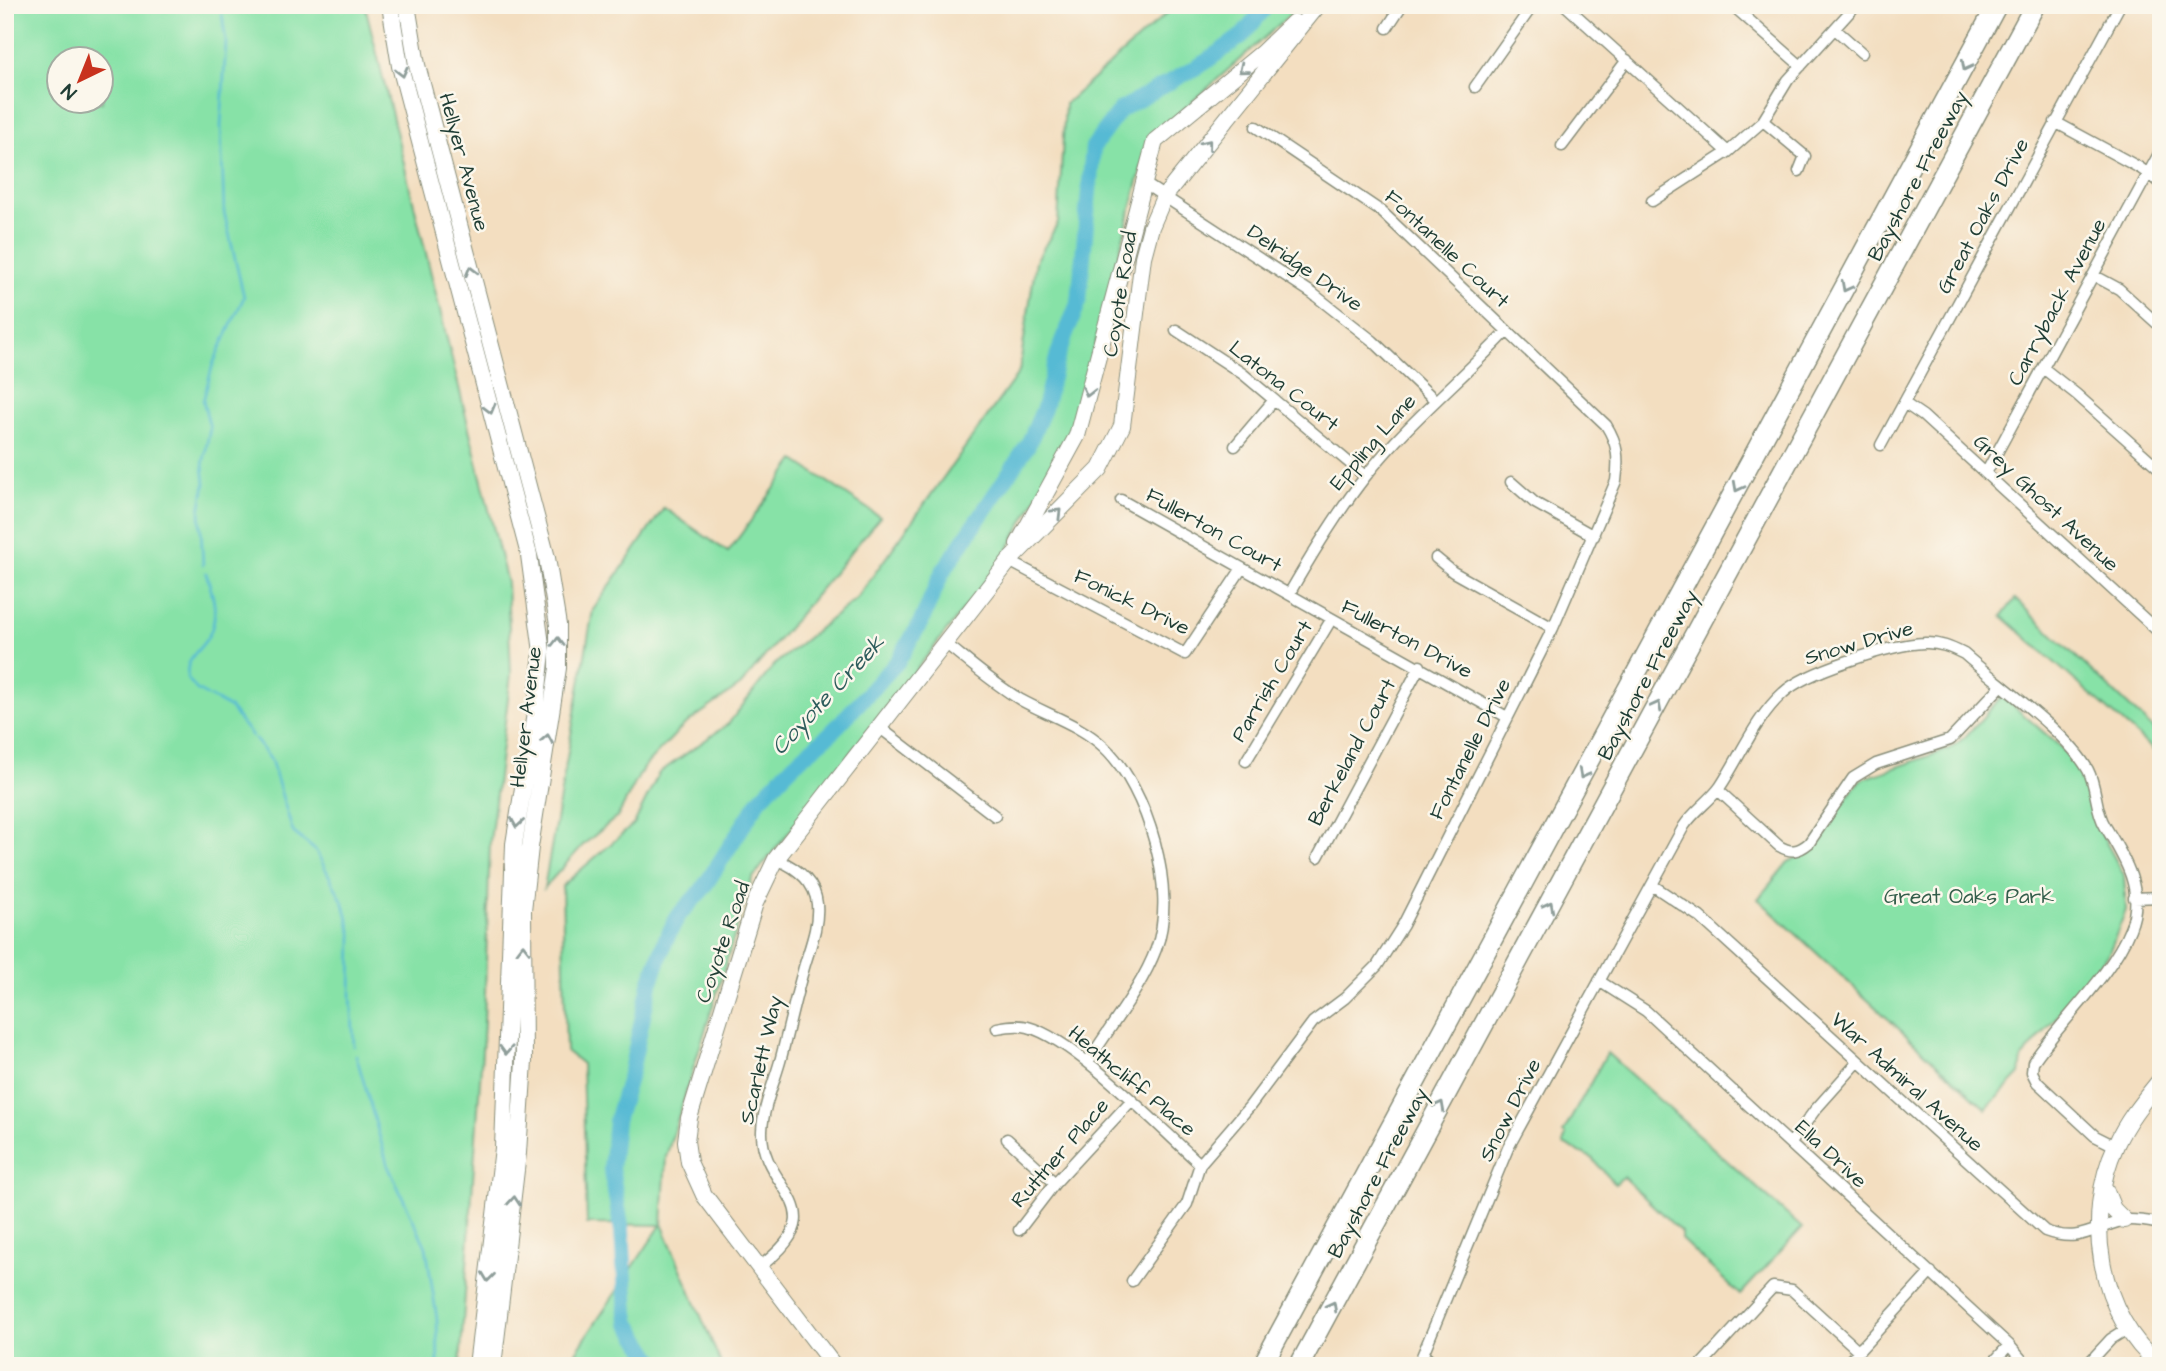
<svg xmlns="http://www.w3.org/2000/svg" width="2166" height="1371" viewBox="0 0 2166 1371" font-family="'Architects Daughter',sans-serif">
<rect width="100%" height="100%" fill="#fbf7ec"/>
<filter id="ink" filterUnits="userSpaceOnUse"><feTurbulence type="fractalNoise" baseFrequency=".0143" numOctaves="2"/><feDisplacementMap in="SourceGraphic" scale="14" xChannelSelector="R" yChannelSelector="G"/><feConvolveMatrix kernelMatrix="1 2 1 2 8 2 1 2 1" color-interpolation-filters="sRGB"/></filter>
<filter id="wash" filterUnits="userSpaceOnUse"><feTurbulence type="fractalNoise" baseFrequency=".00686" numOctaves="4" result="noise"/><feDisplacementMap in="SourceGraphic" scale="28" xChannelSelector="R" yChannelSelector="G"/><feGaussianBlur stdDeviation="1.57" result="paint"/><feColorMatrix in="noise" values="0 0 0 0 0 0 0 0 0 0 0 0 0 0 0 0 0 1.4 0 .05"/><feComposite in="paint" operator="in"/></filter>
<g filter="url(#wash)">
<rect width="100%" height="100%" fill="#f3dec0"/>
<path fill="#87e2a7" stroke="#53906e" stroke-width="2" fill-rule="evenodd" d="M 5,5 L 365,5 L 507,583 L 511,674 L 490,842 L 484,1023 L 460,1366 L 5,1366 ZM 60,60 L 102,60 L 102,102 L 60,102 Z
M 1176,5 L 1301,5 L 1149,140 L 1072,432 L 1003,559 L 752,879 L 666,1157 L 662,1224 L 722,1366 L 578,1366 L 576,1352 L 661,1225 L 587,1224 L 582,1064 L 566,1051 L 562,886 L 634,824 L 659,773 L 728,724 L 775,664 L 857,598 L 1019,372 L 1036,261 L 1058,223 L 1065,104 Z
M 795,460 L 880,517 L 741,685 L 683,726 L 643,768 L 618,816 L 583,845 L 544,888 L 593,610 L 664,508 L 728,552 Z
M 2015,599 L 2153,729 L 2159,755 L 2002,616 Z
M 2002,696 L 2064,750 L 2082,774 L 2095,822 L 2124,875 L 2126,910 L 2108,955 L 2022,1058 L 2020,1074 L 1986,1109 L 1758,899 L 1788,862 L 1806,853 L 1860,780 L 1949,749 L 1965,737 Z
M 1607,1053 L 1802,1228 L 1740,1295 L 1681,1239 L 1681,1232 L 1623,1177 L 1615,1184 L 1592,1158 L 1563,1144 L 1566,1135 L 1563,1133 Z"/>
<g fill="none" stroke-linecap="round" stroke-linejoin="round">
<path stroke="#56bad4" stroke-width="2.5" d="M 203,565 L 200,511 L 205,484 L 203,465 L 210,428 L 203,401 L 213,364 L 244,297 L 224,212 L 221,126 L 226,42 L 222,14
M 206,573 C 213,594 220,616 208,637 C 198,653 184,658 188,679 L 197,690 L 230,708 L 252,736
M 255,739 L 271,760 L 293,832 L 316,851 L 344,904 L 352,934 L 351,996 L 354,1046
M 356,1055 L 388,1166 L 426,1247 L 437,1319 L 438,1366"/>
<path stroke="#56bad4" stroke-width="16" d="M 657,1366 L 629,1323 L 627,1313 L 622,1231 L 611,1169 L 616,1121 L 631,1071 L 650,984 L 666,939 L 678,916 L 702,890 L 760,799 L 794,764 L 831,733 L 898,661 L 921,622 L 942,573 L 1028,445 L 1044,408 L 1058,354 L 1079,301 L 1093,147 L 1120,110 L 1204,63 L 1243,35 L 1267,5"/>
</g>
</g>
<g filter="url(#ink)">
<g fill="none" stroke-linecap="round" stroke-linejoin="round">
<defs>
<path id="street" d="M 1565,5 L 1728,152
M 1732,5 L 1801,66
M 1387,28 L 1402,5
M 1835,29 L 1862,53
M 1475,87 L 1533,5
M 1763,121 L 1805,156 L 1799,171
M 2055,122 L 2140,168 L 2161,183
M 1562,146 L 1627,60
M 1142,182 L 1312,293 L 1373,341 L 1435,400
M 1652,201 L 1728,152 L 1763,121 L 1788,80 L 1856,5
M 2093,275 L 2119,289 L 2161,327
M 1176,330 L 1243,374 L 1365,476
M 2043,368 L 2076,394 L 2161,470
M 1904,403 L 1923,416 L 2161,634
M 1881,445 L 2120,5
M 1235,446 L 1274,400
M 1986,473 L 2161,150
M 1511,482 L 1535,503 L 1594,536
M 1121,500 L 1507,717
M 1436,558 L 1453,572 L 1553,628
M 1009,561 L 1185,654 L 1242,568
M 1289,594 C 1312,554 1336,514 1365,477 C 1407,423 1461,380 1507,331
M 945,643 C 969,662 994,684 1021,700 C 1050,716 1079,724 1104,747 C 1148,788 1178,892 1156,949 C 1141,989 1110,1026 1088,1062
M 879,727 L 995,816
M 1246,761 L 1331,620
M 1718,790 L 1779,846 C 1791,853 1798,852 1809,843 L 1853,778 L 1876,764 L 1950,740 L 2001,686
M 1318,857 L 1420,666
M 1652,885 L 1700,917 L 2045,1231 C 2078,1243 2090,1230 2121,1221 C 2132,1218 2150,1222 2161,1224
M 2134,898 L 2161,897
M 1599,981 L 1646,1011 L 2009,1345 L 2027,1366
M 997,1028 C 1007,1026 1018,1024 1028,1027 C 1076,1040 1160,1128 1200,1164
M 1007,1139 L 1055,1183
M 1791,1143 L 1815,1110 L 1857,1063
M 1019,1230 L 1055,1183 L 1130,1102
M 758,1268 C 842,1207 760,1191 762,1131 C 763,1105 776,1079 782,1054 C 789,1026 795,999 803,971 C 809,949 819,927 817,904 C 815,881 795,867 776,859
M 1132,1281 L 1187,1204 L 1200,1164 L 1250,1106 L 1313,1022 L 1345,998 L 1377,966 L 1403,925 L 1553,628 L 1616,481 C 1619,458 1618,444 1606,425 L 1382,212 L 1256,127
M 1423,1356 L 1441,1366
M 1418,1366 L 1508,1148 L 1684,826 C 1694,811 1710,801 1720,787 C 1740,757 1756,717 1783,693 C 1805,672 1892,644 1924,643 C 1939,642 1952,648 1964,654 C 2000,686 2066,731 2088,770 C 2097,787 2095,810 2105,826 C 2124,857 2146,891 2130,929 C 2111,976 2062,1019 2033,1062 L 2032,1072 L 2037,1082 L 2095,1136 L 2115,1146
M 1700,1366 L 1773,1287 L 1792,1290 L 1859,1351
M 1845,1366 L 1931,1272
M 1990,1366 L 2009,1345
M 2086,1366 L 2111,1339 L 2127,1329"/>
<path id="secondary" d="M 390,5 L 400,66 L 529,555 L 542,652 L 536,707 L 514,844 L 503,1148 L 477,1366
M 407,5 L 417,65 L 547,558 L 558,625 L 558,668 L 530,847 L 523,910 L 524,1061 L 518,1153 L 493,1366
M 1018,544 L 1077,436 L 1155,141 L 1262,53 L 1294,22
M 2105,1189 L 2113,1209 L 2124,1220
M 834,1366 L 704,1195 L 689,1162 L 686,1141 L 689,1118 L 755,903 L 776,859 L 1009,561 L 1100,469 L 1122,426 L 1143,257 L 1151,227 L 1164,197 L 1318,5
M 2161,1366 C 2098,1316 2083,1216 2116,1145 C 2127,1120 2144,1100 2161,1079"/>
<path id="highway" d="M 1262,1366 L 1997,5
M 1299,1366 L 2035,5"/>
</defs>
<use href="#street" stroke="#898e7a" stroke-width="13"/>
<use href="#secondary" stroke="#898e7a" stroke-width="18"/>
<use href="#highway" stroke="#898e7a" stroke-width="22"/>
<use href="#street" stroke="#fff" stroke-width="10"/>
<use href="#secondary" stroke="#fff" stroke-width="16"/>
<use href="#highway" stroke="#fff" stroke-width="19"/>
</g>
<defs><path id="oneway-chevron" d="M-2-3.5L2.5 0L-2 3.5" fill="none" stroke-width="1.6" stroke-linecap="round" stroke-linejoin="round" transform="scale(1.75)"/></defs>
<g stroke="#8f9e9a">
<use href="#oneway-chevron" transform="translate(1966 66) rotate(118)"/>
<use href="#oneway-chevron" transform="translate(1243 69) rotate(141)"/>
<use href="#oneway-chevron" transform="translate(402 72) rotate(76)"/>
<use href="#oneway-chevron" transform="translate(1207 144) rotate(-51)"/>
<use href="#oneway-chevron" transform="translate(471 271) rotate(-105)"/>
<use href="#oneway-chevron" transform="translate(1846 287) rotate(118)"/>
<use href="#oneway-chevron" transform="translate(1088 392) rotate(104)"/>
<use href="#oneway-chevron" transform="translate(490 409) rotate(75)"/>
<use href="#oneway-chevron" transform="translate(1738 487) rotate(118)"/>
<use href="#oneway-chevron" transform="translate(1057 513) rotate(-45)"/>
<use href="#oneway-chevron" transform="translate(558 642) rotate(-90)"/>
<use href="#oneway-chevron" transform="translate(1657 706) rotate(-62)"/>
<use href="#oneway-chevron" transform="translate(547 739) rotate(-80)"/>
<use href="#oneway-chevron" transform="translate(1583 774) rotate(118)"/>
<use href="#oneway-chevron" transform="translate(517 823) rotate(99)"/>
<use href="#oneway-chevron" transform="translate(1549 906) rotate(-62)"/>
<use href="#oneway-chevron" transform="translate(523 949) rotate(-90)"/>
<use href="#oneway-chevron" transform="translate(506 1050) rotate(92)"/>
<use href="#oneway-chevron" transform="translate(1440 1106) rotate(-62)"/>
<use href="#oneway-chevron" transform="translate(514 1201) rotate(-85)"/>
<use href="#oneway-chevron" transform="translate(488 1277) rotate(97)"/>
<use href="#oneway-chevron" transform="translate(1332 1306) rotate(-62)"/>
</g>
</g>
<g text-anchor="middle" dominant-baseline="central" stroke-width="5" stroke-linejoin="round" paint-order="stroke">
<g font-size="21" fill="#1f3d34" stroke="#fbf7ec">
<text transform="translate(464 162) rotate(75)">Hellyer Avenue</text>
<text transform="translate(1918 176) rotate(-62)">Bayshore Freeway</text>
<text transform="translate(1983 216) rotate(-62)">Great Oaks Drive</text>
<text transform="translate(1447 249) rotate(43)">Fontanelle Court</text>
<text transform="translate(1305 268) rotate(35)">Delridge Drive</text>
<text transform="translate(1120 294) rotate(-81)">Coyote Road</text>
<text transform="translate(2057 302) rotate(-62)">Carryback Avenue</text>
<text transform="translate(1284 386) rotate(38)">Latona Court</text>
<text transform="translate(1373 442) rotate(-49)">Eppling Lane</text>
<text transform="translate(2046 503) rotate(43)">Grey Ghost Avenue</text>
<text transform="translate(1214 530) rotate(29)">Fullerton Court</text>
<text transform="translate(1132 602) rotate(26)">Fonick Drive</text>
<text transform="translate(1407 639) rotate(28)">Fullerton Drive</text>
<text transform="translate(1859 643) rotate(-16)">Snow Drive</text>
<text transform="translate(1648 675) rotate(-62)">Bayshore Freeway</text>
<text transform="translate(1272 681) rotate(-59)">Parrish Court</text>
<text transform="translate(526 717) rotate(-83)">Hellyer Avenue</text>
<text transform="translate(1470 749) rotate(-63)">Fontanelle Drive</text>
<text transform="translate(1352 752) rotate(-62)">Berkeland Court</text>
<text transform="translate(723 942) rotate(-71)">Coyote Road</text>
<text transform="translate(761 1060) rotate(-77)">Scarlett Way</text>
<text transform="translate(1132 1081) rotate(40)">Heathcliff Place</text>
<text transform="translate(1907 1082) rotate(42)">War Admiral Avenue</text>
<text transform="translate(1510 1110) rotate(-63)">Snow Drive</text>
<text transform="translate(1060 1153) rotate(-49)">Ruttner Place</text>
<text transform="translate(1831 1154) rotate(43)">Ella Drive</text>
<text transform="translate(1378 1173) rotate(-62)">Bayshore Freeway</text>
</g>
<g font-size="21" fill="#345e4b" stroke="#fbf7ec">
<text x="1969" y="896">Great Oaks Park</text>
</g>
<g font-size="23" font-style="italic" fill="#2d5c5c" stroke="#fbf7ec">
<text transform="translate(828 695) rotate(-47)">Coyote Creek</text>
</g>
</g>
<rect width="2166" height="1371" fill="none" stroke="#fbf7ec" stroke-width="28"/>
<g transform="translate(80 80) rotate(223)"><circle r="33" fill="#fbf7ec" stroke="#a3ada2" stroke-width="2"/>
<path d="M0-5L12 26L0 18L-12 26Z" fill="#c8321e"/>
<text y="-10" font-size="19" font-weight="bold" text-anchor="middle" fill="#1f3d34">N</text>
</g>
</svg>
